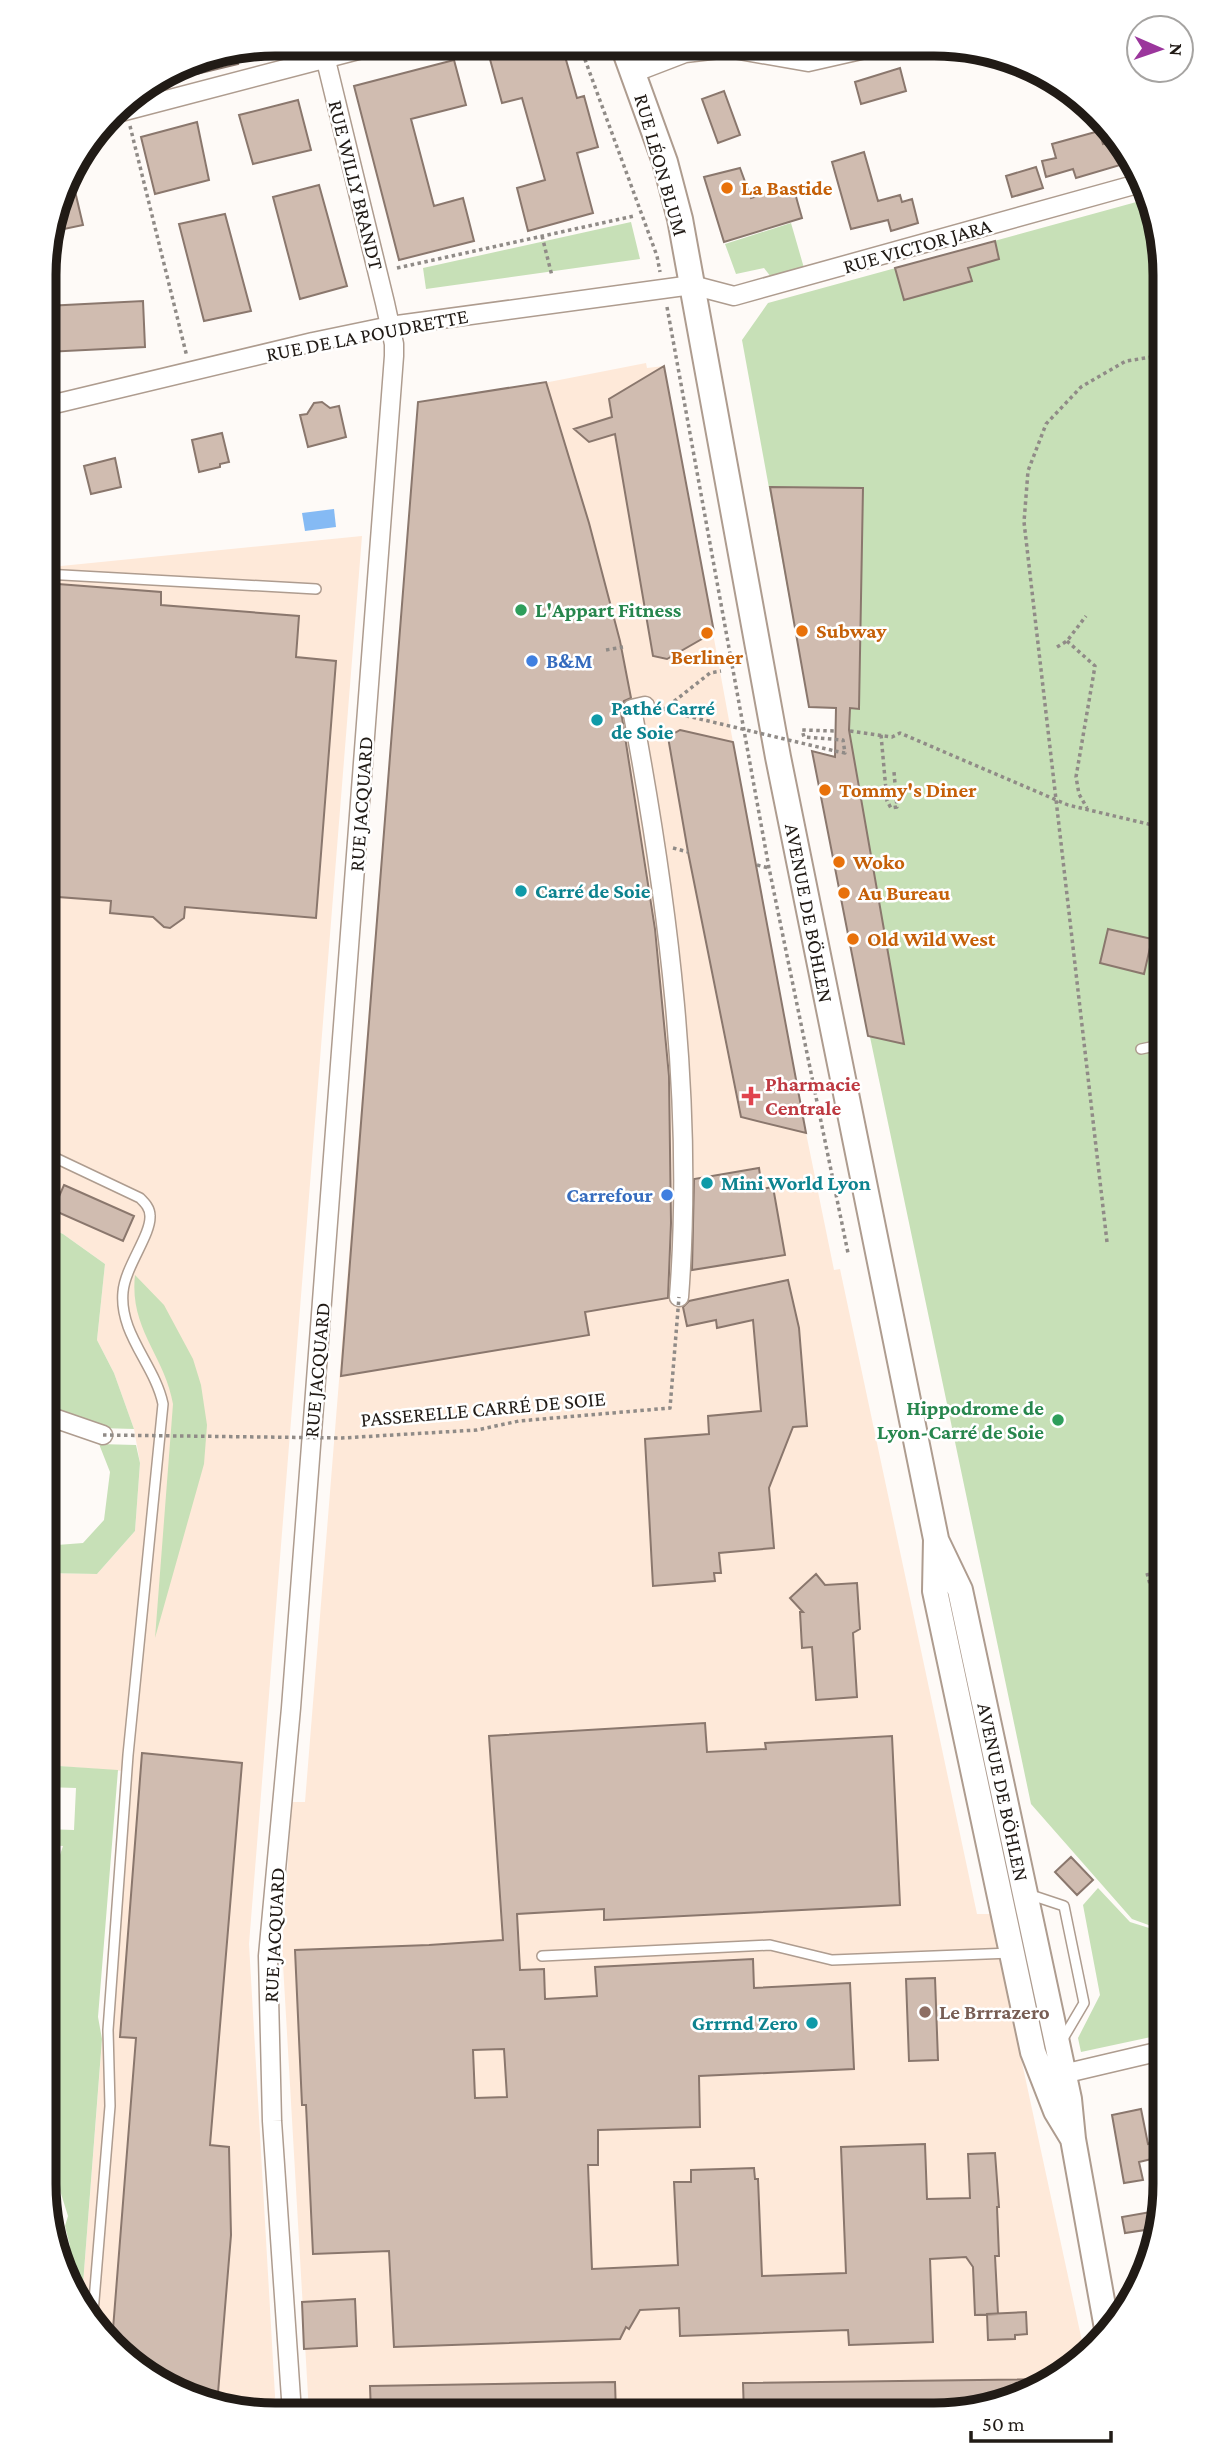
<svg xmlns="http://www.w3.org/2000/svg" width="1209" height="2459" viewBox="0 0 1209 2459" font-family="'Crimson Pro',serif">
<rect width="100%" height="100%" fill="#fefaf7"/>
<path fill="#fee9d9" d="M 646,363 L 647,368 L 664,366 L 737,764 L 732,787 L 742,785 L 806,1133 L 834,1270 L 840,1269 L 977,1914 L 990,1914 L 1085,2355 L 1063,2376 L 1008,2403 L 934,2415 L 309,2413 L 282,1947 L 292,1802 L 305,1802 L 418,402 L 549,382 Z
M 49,442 L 51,567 L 362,536 L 249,1944 L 276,2413 L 245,2413 L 173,2392 L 123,2358 L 82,2297 L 123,1771 L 44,1765 L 44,1573 L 97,1574 L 135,1531 L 140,1463 L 134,1429 L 114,1373 L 97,1340 L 105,1264 L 63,1234 L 45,1226 L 45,443 Z"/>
<path fill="#c7e0b7" d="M 1151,198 L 1153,201 L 1165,275 L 1165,1931 L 1132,1919 L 1031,1804 L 870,1037 L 868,1036 L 812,751 L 835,756 L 836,708 L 809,707 L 742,340 L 768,303 Z
M 631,222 L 640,259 L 426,289 L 423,268 Z
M 791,223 L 804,268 L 771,277 L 764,268 L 736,274 L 725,244 Z
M 45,1226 L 63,1234 L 105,1264 L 97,1340 L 114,1373 L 134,1429 L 100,1428 L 95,1442 L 45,1426 Z
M 135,1275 L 164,1305 L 193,1359 L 201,1385 L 207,1425 L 204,1464 L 155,1638 L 173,1404 C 165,1356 129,1329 135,1275 Z
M 99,1444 L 136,1445 L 140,1463 L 135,1531 L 97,1574 L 44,1573 L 44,1546 L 83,1543 L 104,1520 L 110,1472 Z
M 44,1765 L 118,1770 L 98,2017 L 102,2039 L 82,2297 L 68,2276 L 70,2246 L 65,2226 L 68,2216 L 58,2184 L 59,2172 L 44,2148 L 44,1902 L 63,1846 L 44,1845 L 45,1829 L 74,1830 L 76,1788 L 44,1787 Z
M 1098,1888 L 1130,1922 L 1165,1933 L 1165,2034 L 1081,2052 L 1078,2038 L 1100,1995 L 1083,1905 Z"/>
<path fill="#85baf4" d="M 334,509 L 336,527 L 305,531 L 302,513 Z"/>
<path fill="#d0bcb0" stroke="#8a776d" stroke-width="2" fill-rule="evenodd" d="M 511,45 L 562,46 L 577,98 L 584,96 L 598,147 L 577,153 L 593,213 L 528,231 L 517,188 L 545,180 L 522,98 L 502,103 L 488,52 Z
M 235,52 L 238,64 L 197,74 L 186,62 Z
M 454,60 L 466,105 L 411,119 L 434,206 L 463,198 L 474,241 L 399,260 L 354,86 Z
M 900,68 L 906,91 L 861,104 L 855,82 Z
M 724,91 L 740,135 L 718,143 L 702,99 Z
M 298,100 L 311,150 L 253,164 L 239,115 Z
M 197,122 L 209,180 L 155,194 L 141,137 Z
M 1099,131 L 1103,144 L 1113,141 L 1127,163 L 1076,178 L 1073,169 L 1046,177 L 1042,161 L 1056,158 L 1052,144 Z
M 864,152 L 878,201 L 900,195 L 902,202 L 912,199 L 918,223 L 891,231 L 888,220 L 851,229 L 832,162 Z
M 1036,167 L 1043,188 L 1012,197 L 1006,176 Z
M 740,168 L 751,198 L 793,186 L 802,218 L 724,242 L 704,177 Z
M 70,170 L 83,225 L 50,232 L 68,173 Z
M 319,185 L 347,286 L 300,299 L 273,197 Z
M 225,214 L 251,311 L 204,321 L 179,224 Z
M 995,241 L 999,259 L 968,268 L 972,281 L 904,300 L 895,268 Z
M 143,301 L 145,347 L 46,352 L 46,306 Z
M 664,366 L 714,632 L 667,659 L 653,656 L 615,434 L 589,442 L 574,429 L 612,417 L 609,399 Z
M 546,382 L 589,523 L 620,641 L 631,698 L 624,701 L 621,711 L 655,929 L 669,1076 L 671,1223 L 668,1298 L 585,1312 L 589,1335 L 341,1376 L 418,402 Z
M 322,402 L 330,408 L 339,406 L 346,437 L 308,447 L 300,415 L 307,414 L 314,403 Z
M 222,433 L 229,462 L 220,464 L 220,467 L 199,472 L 192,440 Z
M 115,458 L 121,487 L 91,494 L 84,466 Z
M 770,487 L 863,488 L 859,709 L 850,708 L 849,730 L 904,1044 L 868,1036 L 812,751 L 835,757 L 836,708 L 809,707 Z
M 45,583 L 161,592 L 161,605 L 299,616 L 296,657 L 336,661 L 316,918 L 185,907 L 184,918 L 170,928 L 164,927 L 153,917 L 110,913 L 111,901 L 45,896 Z
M 680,730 L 733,742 L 806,1133 L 741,1117 L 688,852 L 668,737 Z
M 1108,929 L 1152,939 L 1144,974 L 1100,963 Z
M 759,1168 L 762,1189 L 773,1187 L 785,1255 L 692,1270 L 694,1179 Z
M 64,1185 L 134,1216 L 123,1241 L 53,1210 Z
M 788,1280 L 799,1328 L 807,1426 L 793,1427 L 769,1488 L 774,1548 L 719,1553 L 721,1573 L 714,1573 L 715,1581 L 653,1586 L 645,1439 L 709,1434 L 708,1416 L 761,1411 L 753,1320 L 717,1328 L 716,1320 L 687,1326 L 683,1307 L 689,1301 Z
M 816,1574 L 825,1585 L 857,1583 L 860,1629 L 853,1633 L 857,1697 L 816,1700 L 812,1647 L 802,1648 L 800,1612 L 803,1612 L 790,1598 Z
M 705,1723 L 707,1752 L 766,1749 L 765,1743 L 892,1736 L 900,1905 L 604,1920 L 604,1909 L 517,1914 L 520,1970 L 544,1969 L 545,1999 L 597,1996 L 595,1967 L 753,1959 L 754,1988 L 850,1983 L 854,2069 L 699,2076 L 700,2127 L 598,2130 L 598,2165 L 588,2165 L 592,2269 L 678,2265 L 674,2182 L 691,2182 L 691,2170 L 754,2168 L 755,2179 L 758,2179 L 762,2276 L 846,2273 L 841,2147 L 925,2144 L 927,2199 L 970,2198 L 968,2154 L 995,2153 L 999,2207 L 997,2207 L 999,2256 L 995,2256 L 998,2314 L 975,2315 L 973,2267 L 966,2257 L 930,2259 L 933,2342 L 849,2345 L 848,2330 L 680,2336 L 679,2308 L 640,2310 L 629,2329 L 626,2327 L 620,2339 L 394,2347 L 389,2251 L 313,2254 L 306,2105 L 302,2105 L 295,1950 L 429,1945 L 503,1940 L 489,1736 ZM 504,2049 L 507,2097 L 475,2098 L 473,2050 Z
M 142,1753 L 242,1763 L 210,2145 L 229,2147 L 231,2235 L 217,2405 L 173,2392 L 123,2358 L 112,2342 L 136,2038 L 120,2037 Z
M 1071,1857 L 1093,1880 L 1077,1895 L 1055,1872 Z
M 935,1978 L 938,2060 L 909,2061 L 906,1979 Z
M 1141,2109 L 1148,2144 L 1157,2142 L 1160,2157 L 1139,2162 L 1143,2180 L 1124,2183 L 1112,2115 Z
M 1162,2210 L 1158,2228 L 1125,2233 L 1122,2217 Z
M 355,2299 L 357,2346 L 304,2349 L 302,2302 Z
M 1026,2312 L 1027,2334 L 1015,2335 L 1015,2339 L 988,2340 L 987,2314 Z
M 1057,2379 L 1008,2403 L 934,2415 L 744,2415 L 743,2383 Z
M 615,2382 L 616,2414 L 371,2414 L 370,2386 Z"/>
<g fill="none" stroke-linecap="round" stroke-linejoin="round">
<defs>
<path id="lane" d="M 45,574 L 316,589
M 1165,958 L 1165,955
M 1141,1049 L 1165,1044
M 45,1153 L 140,1198 C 145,1203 150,1208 150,1216 C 151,1235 125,1267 123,1292 C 119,1334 155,1365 163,1404 L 128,1755 L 108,2030 L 110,2106 L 93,2313
M 1028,1894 L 1064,1906 L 1084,2003 L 1061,2042
M 542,1956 L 770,1945 L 832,1960 L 1011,1953
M 46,2200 L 58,2261"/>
<path id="street" d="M 633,73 L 685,53 L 728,48 L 808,62 L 874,47
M 113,114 L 381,44
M 46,406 L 313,342 L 390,326 L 692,285 L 734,296 L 1141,183
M 645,706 L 632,709 C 668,901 694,1101 679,1297
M 45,1415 L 103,1435
M 1063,2074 L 1165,2050
M 292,2413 L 272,2121 L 268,1956 L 291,1708 L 394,356 L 394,344 L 385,303 L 322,44"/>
<path id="secondary" d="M 623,46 L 665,162 L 680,219 L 778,757 L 936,1539 L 935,1591 L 1033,2052 L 1056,2111 L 1073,2139
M 937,1542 L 960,1590 L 1069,2099 L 1073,2139 L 1108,2334"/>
</defs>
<use href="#lane" stroke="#ae9c8f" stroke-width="12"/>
<use href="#street" stroke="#ae9c8f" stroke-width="21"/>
<use href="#secondary" stroke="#ae9c8f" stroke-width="28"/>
<path stroke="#908b87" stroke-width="3.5" stroke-dasharray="3.5 3.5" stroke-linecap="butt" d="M 580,46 L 657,256 L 660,272
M 130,126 L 187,357
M 542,236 L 552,276
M 397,268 L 634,216
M 667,307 L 769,868 L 848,1253
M 1067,641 L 1095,666 L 1076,777 L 1079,794 L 1087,808
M 1057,647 L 1067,641 L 1086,616
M 606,650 L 623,647
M 663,710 L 710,673 L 721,671
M 850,731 L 892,737 L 900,733 L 1068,805 L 1165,828
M 881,735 L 887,801 L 891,808 L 897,807 L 894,772
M 835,751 L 845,753 L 843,740 L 804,737 L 802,730 L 835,731
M 673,848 L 688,852
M 757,865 L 769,868
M 1107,1242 L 1024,522 L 1028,471 L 1046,424 L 1081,387 L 1126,361 L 1165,355
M 1147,1573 L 1156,1607 L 1165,1623"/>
<use href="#lane" stroke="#fff" stroke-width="9"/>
<use href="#street" stroke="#fff" stroke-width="18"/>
<use href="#secondary" stroke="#fff" stroke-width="24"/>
<path stroke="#908b87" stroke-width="3.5" stroke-dasharray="3.5 3.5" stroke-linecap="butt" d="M 645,706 L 835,751
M 103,1435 L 342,1438 L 477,1430 L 519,1421 L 670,1408 L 679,1297"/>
</g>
<g fill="#e8710a" stroke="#fff" stroke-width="2.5">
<circle cx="727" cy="188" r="7"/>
<circle cx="802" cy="631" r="7"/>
<circle cx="707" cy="633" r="7"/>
<circle cx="825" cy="790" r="7"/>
<circle cx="839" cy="862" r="7"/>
<circle cx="844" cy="893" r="7"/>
<circle cx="853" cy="939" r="7"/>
</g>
<g fill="#2e9e5b" stroke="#fff" stroke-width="2.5">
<circle cx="521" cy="610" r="7"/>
<circle cx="1058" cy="1420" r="7"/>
</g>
<g fill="#3f7fe0" stroke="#fff" stroke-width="2.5">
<circle cx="532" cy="661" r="7"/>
<circle cx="667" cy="1195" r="7"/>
</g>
<g fill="#0f9aa8" stroke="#fff" stroke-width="2.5">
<circle cx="597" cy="720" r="7"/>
<circle cx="521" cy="891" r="7"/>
<circle cx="707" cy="1183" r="7"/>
<circle cx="812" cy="2023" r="7"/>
</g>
<path fill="#e0444e" stroke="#fff" stroke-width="2.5" d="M747.5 1085.5h7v7h7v7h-7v7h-7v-7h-7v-7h7z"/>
<circle fill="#8d6e63" stroke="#fff" stroke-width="2.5" cx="925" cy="2012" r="7"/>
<g text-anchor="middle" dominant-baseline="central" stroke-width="5" stroke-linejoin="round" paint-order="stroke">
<g font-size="21" fill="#211b16" stroke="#fff">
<text transform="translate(661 165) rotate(74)">RUE LÉON BLUM</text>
<text transform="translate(356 185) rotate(76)">RUE WILLY BRANDT</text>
<text transform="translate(917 246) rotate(-16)">RUE VICTOR JARA</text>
<text transform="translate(367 335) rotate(-11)">RUE DE LA POUDRETTE</text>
<text transform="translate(361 804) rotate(-86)">RUE JACQUARD</text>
<text transform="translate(809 913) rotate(79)">AVENUE DE BÖHLEN</text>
<text transform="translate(317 1370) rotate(-85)">RUE JACQUARD</text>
<text transform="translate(483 1409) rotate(-5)">PASSERELLE CARRÉ DE SOIE</text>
<text transform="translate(1003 1792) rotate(78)">AVENUE DE BÖHLEN</text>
<text transform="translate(274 1935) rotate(-87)">RUE JACQUARD</text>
</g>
<g font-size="21" font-weight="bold" fill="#c56008" stroke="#fff" text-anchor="start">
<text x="741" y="188">La Bastide</text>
<text x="816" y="631">Subway</text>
<text x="707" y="657" text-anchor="middle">Berliner</text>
<text x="839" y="790">Tommy's Diner</text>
<text x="853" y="862">Woko</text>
<text x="858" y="893">Au Bureau</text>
<text x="867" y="939">Old Wild West</text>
</g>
<g font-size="21" font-weight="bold" fill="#27864d" stroke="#fff" text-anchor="start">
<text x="535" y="610">L'Appart Fitness</text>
<text x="1044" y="1408" text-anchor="end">Hippodrome de<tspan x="1044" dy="24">Lyon-Carré de Soie</tspan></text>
</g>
<g font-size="21" font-weight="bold" fill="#366cbe" stroke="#fff" text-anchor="start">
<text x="546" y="661">B&amp;M</text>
<text x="653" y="1195" text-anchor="end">Carrefour</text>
</g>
<g font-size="21" font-weight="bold" fill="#0d838f" stroke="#fff" text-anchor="start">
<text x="611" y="708">Pathé Carré<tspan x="611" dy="24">de Soie</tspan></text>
<text x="535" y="891">Carré de Soie</text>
<text x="721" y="1183">Mini World Lyon</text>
<text x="798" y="2023" text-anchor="end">Grrrnd Zero</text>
</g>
<g font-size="21" font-weight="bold" fill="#be3a42" stroke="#fff" text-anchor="start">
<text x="765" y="1084">Pharmacie<tspan x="765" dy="24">Centrale</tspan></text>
</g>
<g font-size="21" font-weight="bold" fill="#785e54" stroke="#fff" text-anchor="start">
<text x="939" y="2012">Le Brrrazero</text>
</g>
</g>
<path d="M0 0H1209V2459H0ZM275 56H934A219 219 0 0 1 1153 275V2184A219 219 0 0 1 934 2403H275A219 219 0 0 1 56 2184V275A219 219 0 0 1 275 56Z" fill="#fff" fill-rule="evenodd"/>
<path fill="none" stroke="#211b16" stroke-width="9" d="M275 56H934A219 219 0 0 1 1153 275V2184A219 219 0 0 1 934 2403H275A219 219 0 0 1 56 2184V275A219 219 0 0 1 275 56Z"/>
<g transform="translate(1160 49) rotate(92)"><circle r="33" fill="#ffffff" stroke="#a6a4a2" stroke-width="2"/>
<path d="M0-5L12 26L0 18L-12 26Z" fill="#9b369c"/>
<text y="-10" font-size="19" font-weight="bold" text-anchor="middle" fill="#211b16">N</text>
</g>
<path d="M971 2431v10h140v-10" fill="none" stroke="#211b16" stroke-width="3.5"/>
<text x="982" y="2431" font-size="21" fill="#211b16" stroke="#ffffff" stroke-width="5" paint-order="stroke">50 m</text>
</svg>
